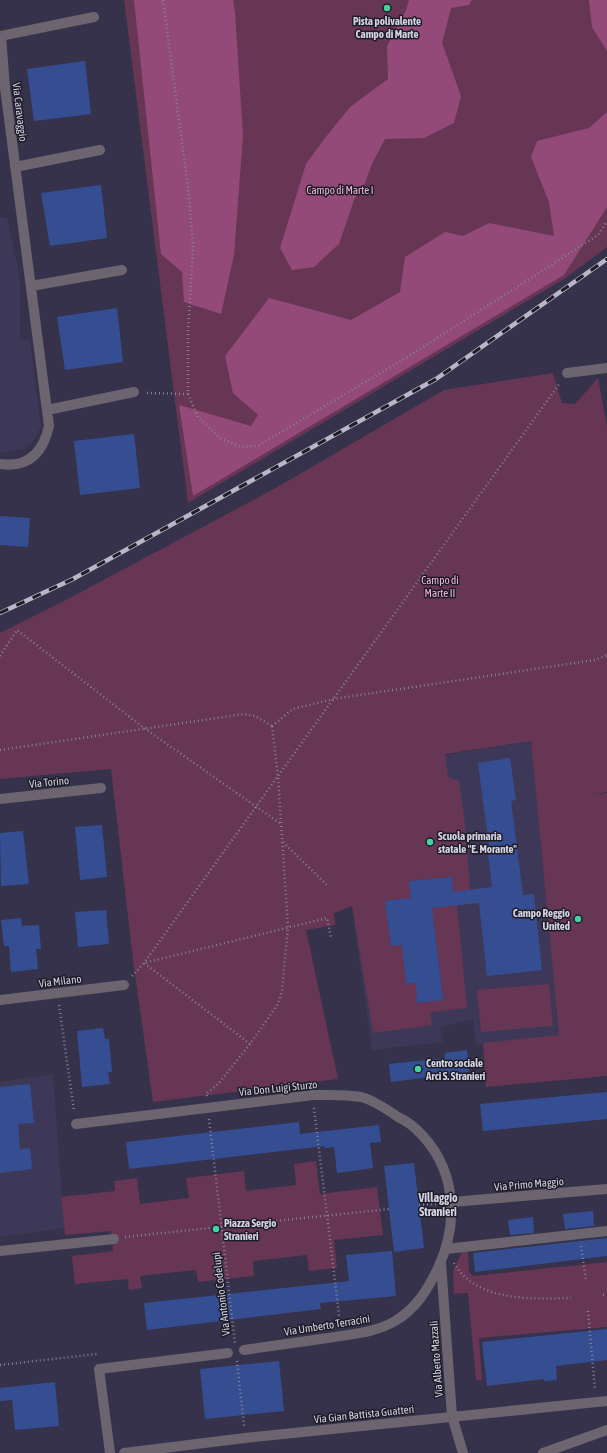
<svg xmlns="http://www.w3.org/2000/svg" width="607" height="1453" viewBox="0 0 607 1453" font-family="'Asap Condensed',sans-serif">
<rect width="100%" height="100%" fill="#36324b"/>
<path fill="#3e3858" d="M 0,217 L 7,218 L 20,278 L 20,338 L 30,341 L 41,427 L 32,442 L 24,449 L 0,453 Z
M 531,741 L 559,1035 L 476,1045 L 473,1019 L 440,1027 L 443,1042 L 372,1050 L 352,906 L 307,777 Z
M 53,1074 L 64,1228 L 0,1237 L 0,1082 Z"/>
<path fill="#663654" d="M 124,0 L 607,0 L 607,247 L 564,279 L 188,503 Z
M 553,373 L 562,403 L 575,404 L 598,378 L 607,426 L 607,792 L 592,795 L 607,793 L 607,1076 L 486,1087 L 483,1043 L 559,1035 L 531,741 L 445,754 L 448,777 L 459,781 L 465,824 L 470,890 L 453,892 L 451,877 L 409,881 L 411,898 L 385,901 L 391,946 L 402,945 L 406,984 L 417,983 L 417,1003 L 443,999 L 434,925 L 414,927 L 412,910 L 457,905 L 467,1008 L 430,1012 L 432,1025 L 373,1033 L 352,906 L 334,913 L 335,925 L 306,930 L 338,1079 L 153,1102 L 133,960 L 111,769 L 0,779 L 0,633 L 64,601 L 272,490 L 444,390 Z
M 549,984 L 553,1026 L 481,1032 L 477,990 Z
M 316,1161 L 320,1194 L 377,1187 L 383,1235 L 334,1240 L 337,1268 L 309,1271 L 307,1255 L 253,1261 L 254,1276 L 198,1282 L 196,1270 L 140,1276 L 142,1288 L 129,1290 L 128,1279 L 75,1284 L 72,1256 L 113,1251 L 111,1231 L 65,1235 L 61,1197 L 115,1191 L 114,1181 L 137,1178 L 140,1204 L 189,1198 L 186,1178 L 244,1171 L 246,1191 L 296,1185 L 294,1164 Z
M 468,1251 L 469,1272 L 473,1276 L 607,1262 L 607,1327 L 479,1338 L 482,1380 L 476,1380 L 468,1293 L 454,1294 L 453,1271 L 462,1252 Z"/>
<path fill="#934a79" d="M 134,0 L 233,0 L 235,12 L 243,136 L 234,255 L 221,314 L 184,302 L 182,272 L 161,254 Z
M 409,0 L 472,0 L 469,5 L 451,8 L 442,43 L 461,96 L 454,123 L 424,138 L 385,139 L 372,164 L 365,183 L 354,200 L 339,244 L 314,267 L 292,270 L 280,248 L 306,164 L 325,138 L 350,107 L 388,79 L 387,46 L 406,10 Z
M 589,0 L 607,0 L 607,51 L 592,27 Z
M 607,112 L 607,207 L 564,275 L 193,496 L 179,405 L 251,426 L 258,415 L 233,393 L 225,356 L 269,298 L 351,320 L 400,292 L 405,257 L 445,232 L 463,236 L 489,223 L 554,236 L 549,202 L 531,157 L 537,141 L 589,128 Z"/>
<path fill="#354e92" d="M 85,61 L 91,114 L 34,121 L 27,69 Z
M 101,185 L 107,238 L 50,246 L 41,193 Z
M 117,308 L 123,362 L 65,370 L 57,317 Z
M 134,434 L 140,488 L 80,495 L 74,441 Z
M 0,516 L 30,518 L 28,547 L 0,545 Z
M 510,758 L 516,800 L 511,801 L 523,895 L 534,894 L 542,970 L 487,976 L 479,903 L 432,908 L 443,1000 L 417,1003 L 416,983 L 406,984 L 402,945 L 391,946 L 385,901 L 411,898 L 409,881 L 452,877 L 453,892 L 492,887 L 487,846 L 489,846 L 478,763 Z
M 102,825 L 107,877 L 80,880 L 75,827 Z
M 23,831 L 29,884 L 1,886 L 0,833 Z
M 106,910 L 109,944 L 78,947 L 75,912 Z
M 21,918 L 22,926 L 39,925 L 41,949 L 36,949 L 38,969 L 11,972 L 9,946 L 4,946 L 1,920 Z
M 103,1028 L 105,1039 L 109,1039 L 112,1072 L 108,1072 L 110,1084 L 82,1087 L 77,1031 Z
M 467,1050 L 469,1072 L 391,1082 L 389,1064 L 445,1058 L 445,1053 Z
M 30,1084 L 34,1123 L 18,1124 L 20,1149 L 30,1148 L 32,1169 L 0,1173 L 0,1087 Z
M 607,1092 L 607,1119 L 483,1131 L 480,1104 Z
M 299,1122 L 300,1134 L 379,1125 L 381,1142 L 370,1143 L 373,1168 L 337,1173 L 334,1147 L 325,1148 L 324,1146 L 129,1169 L 126,1142 Z
M 414,1163 L 424,1248 L 394,1252 L 384,1166 Z
M 593,1211 L 594,1226 L 565,1229 L 563,1214 Z
M 533,1217 L 534,1233 L 510,1235 L 508,1220 Z
M 607,1238 L 607,1256 L 475,1272 L 473,1253 Z
M 392,1251 L 396,1296 L 320,1303 L 321,1309 L 147,1330 L 144,1303 L 349,1281 L 346,1255 Z
M 607,1329 L 607,1360 L 556,1366 L 557,1380 L 544,1381 L 544,1379 L 487,1386 L 482,1342 Z
M 279,1361 L 284,1411 L 205,1419 L 200,1369 Z
M 55,1382 L 59,1426 L 15,1430 L 12,1400 L 0,1401 L 0,1388 Z"/>
<g fill="none" stroke-linecap="round" stroke-linejoin="round">
<path stroke="#848196" stroke-width="2.5" stroke-dasharray="1 3" stroke-linecap="butt" d="M 163,0 L 189,195 L 193,248 L 188,333 L 188,394 L 198,417 L 220,438 L 241,447 L 259,445 L 406,358 L 598,235 L 607,221
M 147,393 L 188,394
M 0,656 L 17,630 L 144,728 L 281,824
M 272,726 L 293,709 L 333,699 L 595,660 L 607,655
M 0,750 L 244,714 L 255,716 L 272,726
M 283,842 L 328,886
M 132,976 L 144,963 L 327,918 L 331,938
M 59,1005 L 74,1111
M 250,1044 L 144,963 L 560,383
M 207,1096 L 206,1094 L 219,1083 L 250,1044 L 278,1004 L 282,991 L 288,927 L 278,777 L 272,726
M 314,1108 L 340,1323
M 209,1119 L 235,1343
M 419,1205 L 438,1204
M 125,1237 L 389,1209
M 581,1246 L 586,1281
M 454,1263 C 476,1302 532,1299 571,1298
M 603,1295 L 607,1295
M 588,1311 L 595,1390
M 237,1361 L 244,1426
M 0,1365 L 97,1354"/>
<path stroke="#6c646f" stroke-width="10" d="M 0,36 L 94,17
M 15,167 L 100,150
M 31,286 L 122,270
M 567,373 L 607,368
M 47,410 L 134,392
M 0,464 C 28,468 43,453 49,426 L 5,88 L 1,36
M 0,799 L 101,788
M 0,1000 L 124,985
M 76,1124 L 313,1095 C 328,1095 345,1094 361,1097 C 373,1100 388,1110 398,1117 C 404,1120 411,1124 416,1129 C 456,1166 460,1221 438,1268 C 428,1289 416,1309 395,1321 C 375,1333 350,1334 328,1338 C 300,1342 272,1346 244,1350
M 452,1202 L 607,1189
M 446,1249 L 607,1231
M 0,1251 L 114,1239
M 441,1263 L 452,1416 L 463,1453
M 110,1453 L 99,1369 L 228,1353
M 124,1453 L 245,1438 L 607,1401
M 543,1453 L 607,1430"/>
<defs>
<path id="rail" d="M 0,613 L 73,579 L 436,379 L 607,259"/>
</defs>
<use href="#rail" stroke="#b8b6c7" stroke-width="4.5"/>
<use href="#rail" stroke="#1d1c27" stroke-width="3" stroke-dasharray="9" stroke-linecap="butt"/>
</g>
<g fill="#41d4a1" stroke="#1d1c27" stroke-width="1.5">
<circle cx="387" cy="8" r="4"/>
<circle cx="430" cy="842" r="4"/>
<circle cx="578" cy="919" r="4"/>
<circle cx="418" cy="1069" r="4"/>
<circle cx="216" cy="1229" r="4"/>
</g>
<g text-anchor="middle" dominant-baseline="central" stroke-width="3" stroke-linejoin="round" paint-order="stroke">
<g font-size="11" font-weight="bold" fill="#d4d2e2" stroke="#1d1c27" text-anchor="start">
<text x="387" y="21" text-anchor="middle">Pista polivalente<tspan x="387" dy="13">Campo di Marte</tspan></text>
<text x="438" y="836">Scuola primaria<tspan x="438" dy="13">statale "E. Morante"</tspan></text>
<text x="570" y="913" text-anchor="end">Campo Reggio<tspan x="570" dy="13">United</tspan></text>
<text x="426" y="1063">Centro sociale<tspan x="426" dy="13">Arci S. Stranieri</tspan></text>
<text x="224" y="1223">Piazza Sergio<tspan x="224" dy="13">Stranieri</tspan></text>
</g>
<g font-size="11" fill="#d4d2e2" stroke="#1d1c27">
<text transform="translate(20 112) rotate(83)">Via Caravaggio</text>
<text transform="translate(49 782) rotate(-6)">Via Torino</text>
<text transform="translate(60 981) rotate(-7)">Via Milano</text>
<text transform="translate(278 1088) rotate(-6)">Via Don Luigi Sturzo</text>
<text transform="translate(529 1184) rotate(-5)">Via Primo Maggio</text>
<text transform="translate(221 1294) rotate(-97)">Via Antonio Codelupi</text>
<text transform="translate(327 1325) rotate(-9)">Via Umberto Terracini</text>
<text transform="translate(436 1359) rotate(-94)">Via Alberto Mazzali</text>
<text transform="translate(364 1414) rotate(-6)">Via Gian Battista Guatteri</text>
</g>
<g font-size="11" fill="#f4b5db" stroke="#1d1c27">
<text x="340" y="190">Campo di Marte I</text>
<text x="440" y="580">Campo di<tspan x="440" dy="13">Marte II</tspan></text>
</g>
<g font-size="12" font-weight="bold" fill="#d4d2e2" stroke="#1d1c27">
<text x="438" y="1198">Villaggio<tspan x="438" dy="14">Stranieri</tspan></text>
</g>
</g>
</svg>
